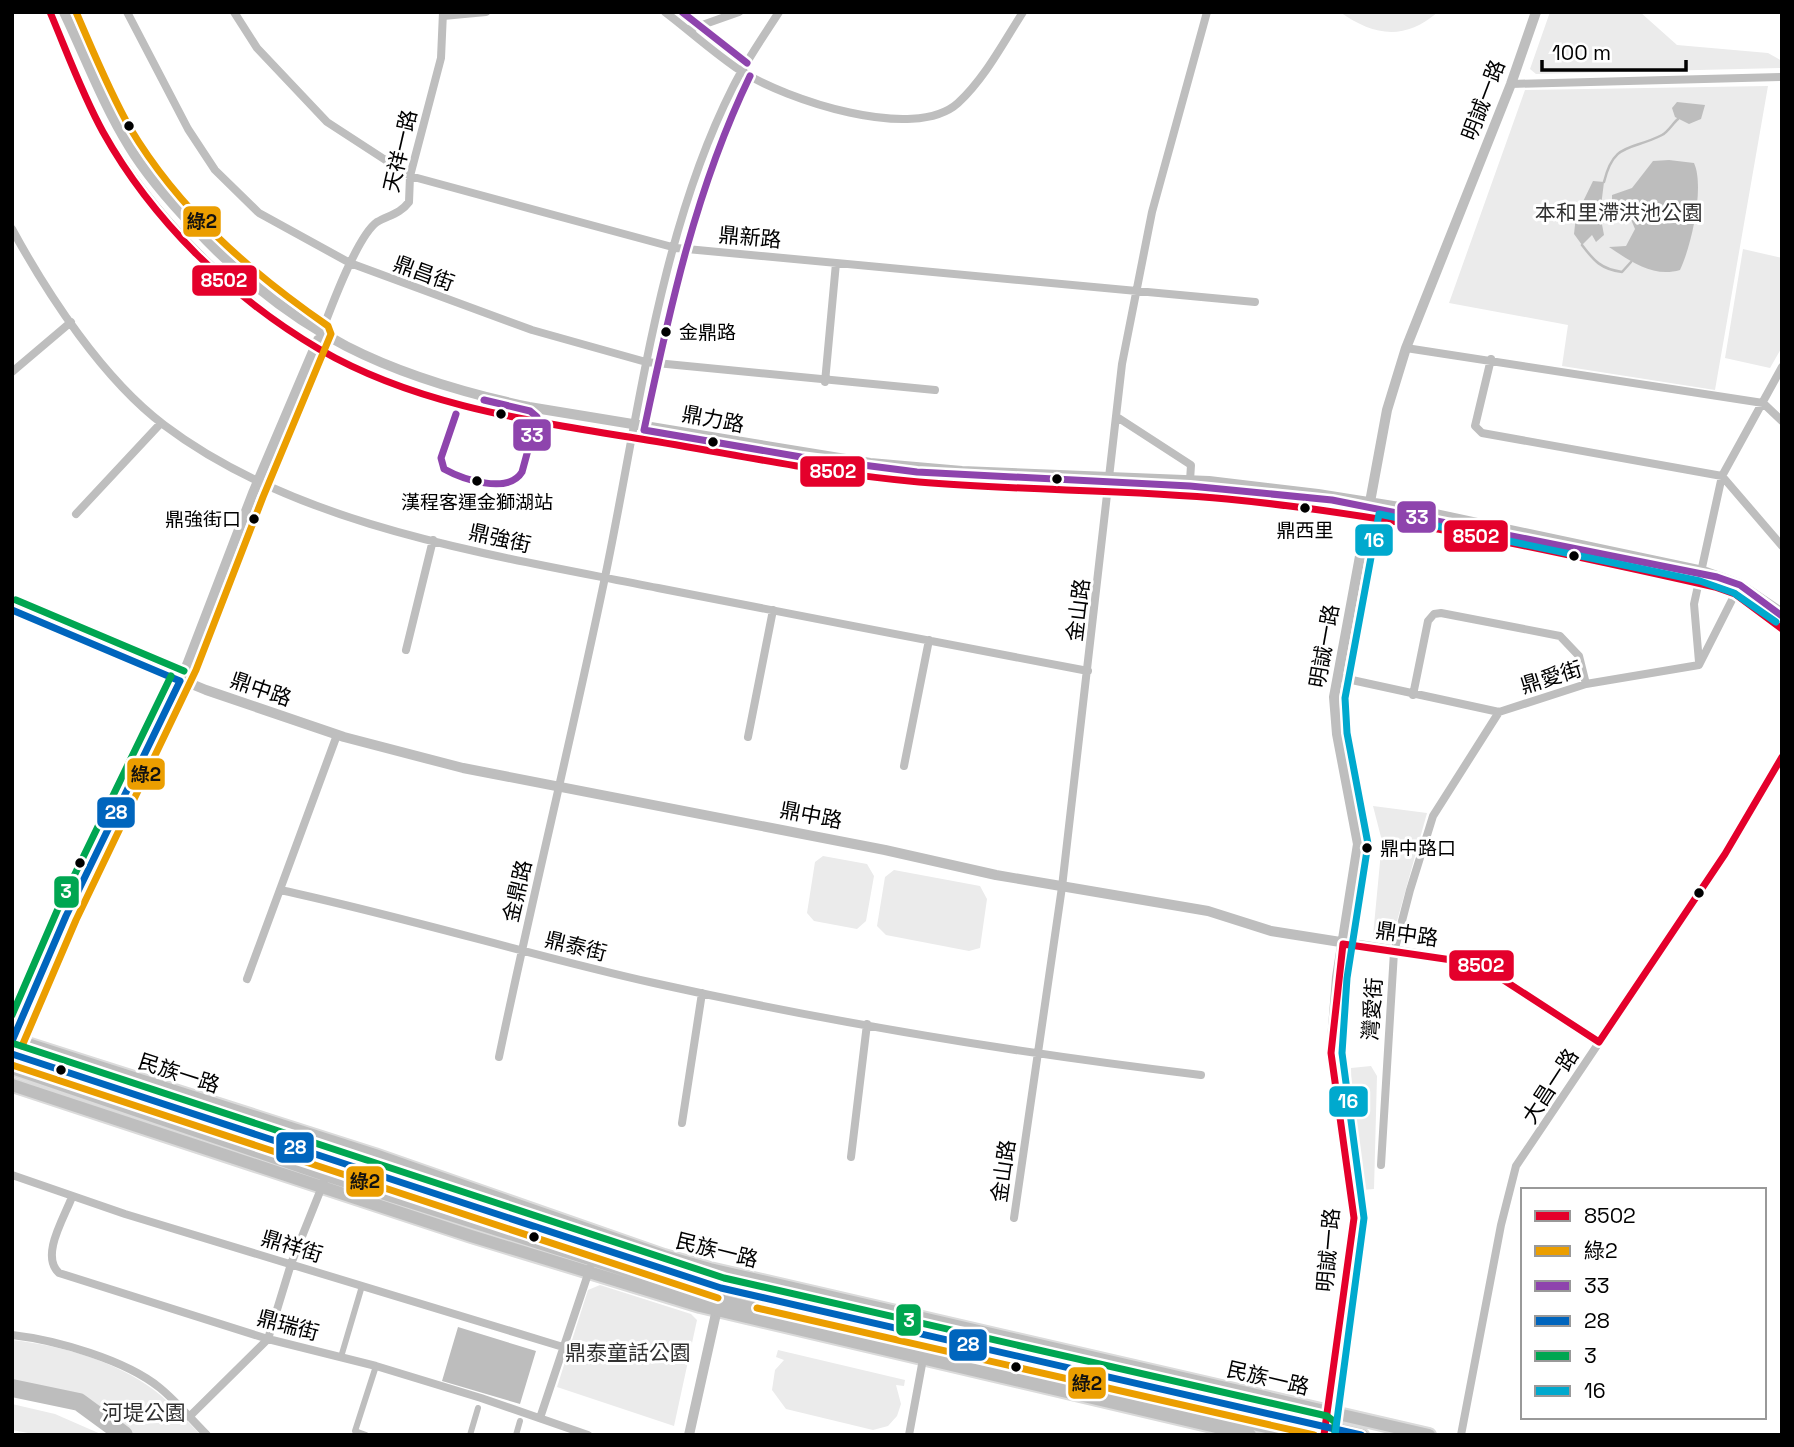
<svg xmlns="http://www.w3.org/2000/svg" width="1794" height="1447" viewBox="0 0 1794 1447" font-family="'Space Grotesk','Noto Sans TC',sans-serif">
<rect width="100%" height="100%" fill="#fff"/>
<path fill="#ebebeb" d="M 1340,12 L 1438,12 C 1404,41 1374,36 1340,12 Z
M 1550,12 L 1640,12 L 1677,45 L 1768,53 L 1782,61 L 1782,68 L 1536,74 L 1530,69 Z
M 1768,86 L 1715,390 L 1562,366 L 1568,325 L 1449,303 L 1525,90 Z
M 1743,249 L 1782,258 L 1782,347 L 1770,368 L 1725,358 Z
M 1373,806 L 1427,813 L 1392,939 L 1373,936 L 1382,841 Z
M 823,856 L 867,864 L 874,876 L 866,921 L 857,929 L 814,921 L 807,913 L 815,862 Z
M 894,870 L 980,886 L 987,899 L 980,948 L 969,951 L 886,935 L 877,926 L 885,877 Z
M 1371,1066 L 1377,1076 L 1374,1189 L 1362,1190 L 1352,1104 L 1351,1068 Z
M 600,1285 L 691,1314 L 697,1320 L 674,1426 L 557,1387 L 588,1290 Z
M 12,1340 C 59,1345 116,1361 154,1390 C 171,1403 186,1420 201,1435 L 134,1435 C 101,1402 58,1385 12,1383 Z
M 778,1350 L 905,1380 L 904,1386 L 896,1385 L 901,1404 L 897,1416 L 888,1426 L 873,1430 L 786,1409 L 772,1390 L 775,1370 L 784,1360 L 776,1357 Z
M 12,1404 L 55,1414 L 103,1435 L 39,1435 L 12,1430 Z"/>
<path fill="#bdbdbd" d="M 1677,102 L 1705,105 L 1701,119 L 1689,124 L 1675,117 L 1672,108 Z
M 1669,160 L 1694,163 C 1705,187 1691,247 1680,270 C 1653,278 1630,261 1609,247 L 1626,246 L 1635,229 L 1630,217 L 1621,214 L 1618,221 L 1612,219 L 1612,195 L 1632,188 L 1653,161 Z
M 1593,181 L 1604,182 L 1600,214 L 1604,235 L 1596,242 L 1592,235 L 1582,245 L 1574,234 L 1576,216 Z
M 458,1327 L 536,1351 L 520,1404 L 442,1381 Z"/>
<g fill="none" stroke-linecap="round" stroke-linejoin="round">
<path stroke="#bdbdbd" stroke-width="2.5" d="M 1604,182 C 1614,141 1631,151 1662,135 C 1668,132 1673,123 1678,119
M 1582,245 C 1594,261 1601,269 1622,272 L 1631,262"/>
<path stroke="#bdbdbd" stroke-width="18" d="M 12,1388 L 79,1402 L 124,1435"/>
<defs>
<path id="primary" d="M 12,1039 L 375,1155 L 664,1256 L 710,1269 L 1429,1435
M 12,1054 L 721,1288 L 1362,1435
M 12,1068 L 325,1175 L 718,1300 L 1301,1435
M 12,1085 L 471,1236 L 700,1306 L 1250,1435"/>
</defs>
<use href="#primary" stroke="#dbdbdb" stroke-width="16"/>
<path stroke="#bebebe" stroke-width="6" d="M 341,1357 L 362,1286
M 366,1435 L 355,1431 L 376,1366
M 470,1435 L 478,1408
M 516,1435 L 520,1421"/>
<path stroke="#bebebe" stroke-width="8" d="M 127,12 L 188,129 L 215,170 L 259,213 L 350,263 L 532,330 L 646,362 L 935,390
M 234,12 L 257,48 L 327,122 L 410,176 L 676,248 L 1255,302
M 665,12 C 690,31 714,53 741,71 C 785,99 914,143 958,103 C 985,78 1003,43 1023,12
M 443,16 L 486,12
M 688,30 L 739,12
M 1511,84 L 1782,77
M 12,229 C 48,295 103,379 164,425 C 300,528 494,555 658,588 C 801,616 945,644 1088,671
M 321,334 C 330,310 357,236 377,222 C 389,215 400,214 409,202 L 410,176 L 441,58 L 443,12
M 1406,348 L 1763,403 L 1782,421
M 1491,359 L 1475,426 L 1482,433 L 1722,476 L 1782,546
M 12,372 L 71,322
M 825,382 L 836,263
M 1117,417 L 1191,465 L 1189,496
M 76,514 L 161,423
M 406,650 L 433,540
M 1699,662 L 1694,604 L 1722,476 L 1782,367
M 1338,677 L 1499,712 L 1586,684 L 1699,665 L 1735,594
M 1413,695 L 1428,621 L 1434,614 L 1441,613 L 1560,636 L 1579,656 L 1586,684
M 748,737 L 773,610
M 904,766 L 929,640
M 280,890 C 406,917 529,955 654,983 C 834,1023 1017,1053 1201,1075
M 247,979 L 337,735
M 499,1057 C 532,898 571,741 604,582 C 638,421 658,235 733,87 C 746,61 763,37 779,12
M 682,1123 L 702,993
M 851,1157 L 867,1024
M 1381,1165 L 1394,952 L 1410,890 L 1433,816 L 1499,712
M 12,1175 L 125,1214 L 563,1347
M 72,1197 C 64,1218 40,1256 59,1273 L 268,1339 L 376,1366 L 481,1398 L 588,1435
M 1014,1218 L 1062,887 L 1122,364 L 1152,212 L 1207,12
M 12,1335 C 56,1340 126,1360 160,1388 C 177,1402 192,1420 207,1435
M 189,1417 L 268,1339 L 291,1264 L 339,1144
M 540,1418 L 590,1268
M 909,1435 L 923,1359
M 1461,1435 L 1501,1225 L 1516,1166 L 1713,873 L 1782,757"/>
<path stroke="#bebebe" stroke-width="10" d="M 50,12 C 70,57 87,107 113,148 C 163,228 239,301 319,349 C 416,406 532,422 642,439 C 734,454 825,474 919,482 C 1021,491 1125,489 1227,499 C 1391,515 1554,551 1715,587 L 1735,594 L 1782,629
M 64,12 C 85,56 103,104 129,146 C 147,176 171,203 195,228 C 293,335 390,377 529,407 L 870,463 L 962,471 L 1209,481 L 1318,494 L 1412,509 L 1703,571 L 1739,584 L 1782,613
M 12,610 L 206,690 L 344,737 L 463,768 L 885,850 L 996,875 L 1208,911 L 1271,931 L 1479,964 L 1599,1042
M 12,1042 L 66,916 L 187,665 L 253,493 L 318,340
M 689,1435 L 725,1273
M 1324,1435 L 1354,1218 L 1331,1053 L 1337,977 L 1358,844 L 1337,734 L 1334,697 L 1387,410 L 1406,348 L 1511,84 L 1536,12"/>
<use href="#primary" stroke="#bebebe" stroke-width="12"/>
<defs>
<path id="bus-1" d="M 50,12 C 67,52 82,94 103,132 C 152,220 232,298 319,349 C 417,406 531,421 641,439 C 734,454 825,474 919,482 C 1021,491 1125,489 1227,499 C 1392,515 1554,551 1715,587 L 1735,594 L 1782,629
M 1343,944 L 1479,964 L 1599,1042
M 1599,1042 L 1725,854 L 1782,757
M 1324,1435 L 1354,1218 L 1331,1053 L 1343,944"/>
<path id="bus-2" d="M 22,1046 L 76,920 L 196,670 L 263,497 L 331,334 L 328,326 C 250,272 179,210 130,128 C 109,91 93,51 76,12
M 12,1065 L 718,1298
M 757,1308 L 1314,1435"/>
<path id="bus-3" d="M 682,12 L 747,63
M 750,76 C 696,188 670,307 644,430 L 801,457 L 917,472 L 1190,486 L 1332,500 L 1717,577 L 1740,585 L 1782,616
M 456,414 L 441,458 L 444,469 C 462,479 508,495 522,472 L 537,417 L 530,411 L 484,400"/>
<path id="bus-4" d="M 12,610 L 180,681
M 12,1041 L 66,916 L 180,681
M 12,1054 L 721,1288 L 1361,1435"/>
<path id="bus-5" d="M 16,600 L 184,671
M 12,1015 L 57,911 L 171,676
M 15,1044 L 724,1278 L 1327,1416 L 1335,1422 L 1335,1435"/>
<path id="bus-6" d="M 1335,1435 L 1364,1218 L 1342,1053 L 1347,978 L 1368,844 L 1347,733 L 1345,698 L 1379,514 L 1700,581 L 1734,593 L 1776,622"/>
</defs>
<use href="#bus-1" stroke="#fff" stroke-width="12"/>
<use href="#bus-2" stroke="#fff" stroke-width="12"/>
<use href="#bus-3" stroke="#fff" stroke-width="12"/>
<use href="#bus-4" stroke="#fff" stroke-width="12"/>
<use href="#bus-5" stroke="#fff" stroke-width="12"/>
<use href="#bus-6" stroke="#fff" stroke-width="12"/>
<use href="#bus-1" stroke="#e4002b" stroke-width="7"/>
<use href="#bus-2" stroke="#eb9e00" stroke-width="7"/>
<use href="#bus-3" stroke="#8e44ad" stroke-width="7"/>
<use href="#bus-4" stroke="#0065bd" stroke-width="7"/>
<use href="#bus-5" stroke="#00a651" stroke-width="7"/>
<use href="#bus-6" stroke="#00a9ce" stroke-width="7"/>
</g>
<g fill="#000" stroke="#fff" stroke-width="2.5">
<circle cx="129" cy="126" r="6"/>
<circle cx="666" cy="332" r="6"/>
<circle cx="501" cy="414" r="6"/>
<circle cx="713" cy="442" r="6"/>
<circle cx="1057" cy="479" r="6"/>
<circle cx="477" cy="481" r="6"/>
<circle cx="1305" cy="508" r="6"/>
<circle cx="254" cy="519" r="6"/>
<circle cx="1574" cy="556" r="6"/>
<circle cx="1367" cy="848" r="6"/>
<circle cx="80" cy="863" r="6"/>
<circle cx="1699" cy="893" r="6"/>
<circle cx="61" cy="1070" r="6"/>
<circle cx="534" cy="1237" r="6"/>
<circle cx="1016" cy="1367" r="6"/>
</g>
<g text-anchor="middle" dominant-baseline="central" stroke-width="6" stroke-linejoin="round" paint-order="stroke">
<g font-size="19" fill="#000" stroke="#fff" text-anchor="start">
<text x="679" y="332">金鼎路</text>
<text x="477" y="502" text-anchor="middle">漢程客運金獅湖站</text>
<text x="241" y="519" text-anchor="end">鼎強街口</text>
<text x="1305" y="530" text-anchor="middle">鼎西里</text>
<text x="1380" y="848">鼎中路口</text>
</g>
<g font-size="21" fill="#000" stroke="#fff">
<text transform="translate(1483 100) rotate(-69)">明誠一路</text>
<text transform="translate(400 151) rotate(-77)">天祥一路</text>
<text transform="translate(750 237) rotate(5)">鼎新路</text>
<text transform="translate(424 273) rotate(20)">鼎昌街</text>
<text transform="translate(713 419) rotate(11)">鼎力路</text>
<text transform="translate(500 538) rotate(13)">鼎強街</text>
<text transform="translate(1078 610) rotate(-83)">金山路</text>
<text transform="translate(1324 646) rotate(-80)">明誠一路</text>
<text transform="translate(1551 677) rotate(-17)">鼎愛街</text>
<text transform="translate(261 689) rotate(19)">鼎中路</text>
<text transform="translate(811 815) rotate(11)">鼎中路</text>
<text transform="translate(517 891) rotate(-77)">金鼎路</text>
<text transform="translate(1407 934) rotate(8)">鼎中路</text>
<text transform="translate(576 946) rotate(14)">鼎泰街</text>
<text transform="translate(1372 1009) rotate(-86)">灣愛街</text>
<text transform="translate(179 1073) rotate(18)">民族一路</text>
<text transform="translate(1550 1086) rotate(-57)">大昌一路</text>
<text transform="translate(1003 1171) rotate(-82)">金山路</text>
<text transform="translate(292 1246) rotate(17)">鼎祥街</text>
<text transform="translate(717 1250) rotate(14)">民族一路</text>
<text transform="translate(1328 1250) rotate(-85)">明誠一路</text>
<text transform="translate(288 1325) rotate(15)">鼎瑞街</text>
<text transform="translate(1268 1378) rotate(13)">民族一路</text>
</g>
<g font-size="21" fill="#313131" stroke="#fff">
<text x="1619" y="212">本和里滯洪池公園</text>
<text x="628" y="1352">鼎泰童話公園</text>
<text x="144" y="1412">河堤公園</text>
</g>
</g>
<g stroke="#fff" stroke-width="2.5">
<rect x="182" y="205" width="40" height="33" rx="7" fill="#eb9e00"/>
<rect x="191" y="264" width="67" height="33" rx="7" fill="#e4002b"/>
<rect x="512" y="418" width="40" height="34" rx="7" fill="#8e44ad"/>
<rect x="799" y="455" width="67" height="33" rx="7" fill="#e4002b"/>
<rect x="1396" y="500" width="41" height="34" rx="7" fill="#8e44ad"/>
<rect x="1443" y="519" width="66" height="34" rx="7" fill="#e4002b"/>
<rect x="1354" y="523" width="40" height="34" rx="7" fill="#00a9ce"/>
<rect x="126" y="757" width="40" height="34" rx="7" fill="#eb9e00"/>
<rect x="96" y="796" width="40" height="33" rx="7" fill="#0065bd"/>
<rect x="53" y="875" width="27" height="34" rx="7" fill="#00a651"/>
<rect x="1448" y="949" width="67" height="33" rx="7" fill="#e4002b"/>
<rect x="1328" y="1085" width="41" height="33" rx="7" fill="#00a9ce"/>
<rect x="275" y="1131" width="40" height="33" rx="7" fill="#0065bd"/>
<rect x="345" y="1165" width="40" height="33" rx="7" fill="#eb9e00"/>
<rect x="895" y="1303" width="27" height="34" rx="7" fill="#00a651"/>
<rect x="948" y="1328" width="40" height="34" rx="7" fill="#0065bd"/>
<rect x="1067" y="1366" width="40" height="34" rx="7" fill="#eb9e00"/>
</g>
<g font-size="19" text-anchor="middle" font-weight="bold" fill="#fff">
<text x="224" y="287">8502</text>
<text x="532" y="442">33</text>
<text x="833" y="478">8502</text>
<text x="1417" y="524">33</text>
<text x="1476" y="543">8502</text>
<text x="1374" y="547">16</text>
<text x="116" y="819">28</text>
<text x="66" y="898">3</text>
<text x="1481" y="972">8502</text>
<text x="1348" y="1108">16</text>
<text x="295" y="1154">28</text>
<text x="909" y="1327">3</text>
<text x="968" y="1351">28</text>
</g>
<g font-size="19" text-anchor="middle" font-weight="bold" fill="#111">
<text x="202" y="228">綠2</text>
<text x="146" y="781">綠2</text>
<text x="365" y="1188">綠2</text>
<text x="1087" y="1390">綠2</text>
</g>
<rect width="1794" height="1447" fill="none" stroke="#000000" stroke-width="28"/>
<rect x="1521" y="1188" width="245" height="231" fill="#ffffff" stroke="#999999" stroke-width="2"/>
<rect x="1535" y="1211" width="35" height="10" fill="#e4002b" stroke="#999999" stroke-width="2"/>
<text x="1584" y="1223" font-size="21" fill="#000000">8502</text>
<rect x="1535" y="1246" width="35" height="10" fill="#eb9e00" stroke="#999999" stroke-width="2"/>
<text x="1584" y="1258" font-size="21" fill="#000000">綠2</text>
<rect x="1535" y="1281" width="35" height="10" fill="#8e44ad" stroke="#999999" stroke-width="2"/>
<text x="1584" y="1293" font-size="21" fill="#000000">33</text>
<rect x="1535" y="1316" width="35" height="10" fill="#0065bd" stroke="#999999" stroke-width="2"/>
<text x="1584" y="1328" font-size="21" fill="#000000">28</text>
<rect x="1535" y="1351" width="35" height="10" fill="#00a651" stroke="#999999" stroke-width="2"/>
<text x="1584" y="1363" font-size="21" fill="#000000">3</text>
<rect x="1535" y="1386" width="35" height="10" fill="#00a9ce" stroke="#999999" stroke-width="2"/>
<text x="1584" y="1398" font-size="21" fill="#000000">16</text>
<path d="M1542 60v10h144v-10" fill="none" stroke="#000000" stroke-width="3.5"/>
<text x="1552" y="60" font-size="21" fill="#000000" stroke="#ffffff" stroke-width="5" paint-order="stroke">100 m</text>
</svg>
